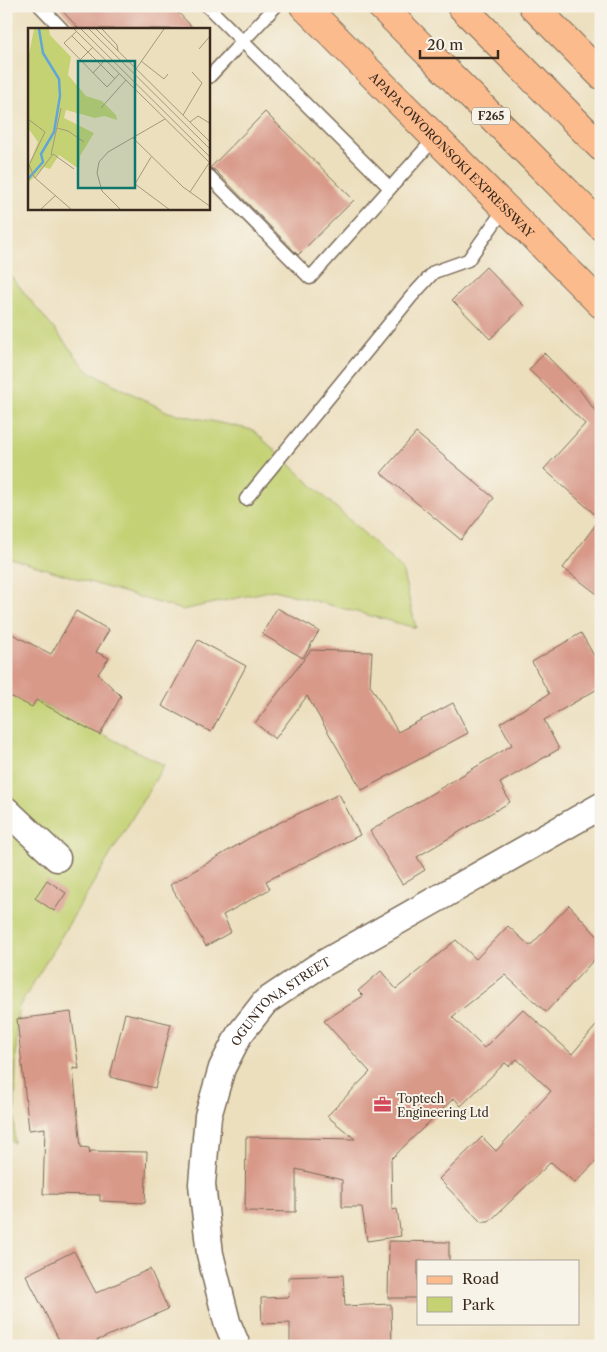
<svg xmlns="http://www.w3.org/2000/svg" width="607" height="1352" viewBox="0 0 607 1352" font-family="'Libre Caslon Text',serif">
<rect width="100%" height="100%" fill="#f7f3e8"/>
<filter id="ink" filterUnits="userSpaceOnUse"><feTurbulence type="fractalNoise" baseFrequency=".02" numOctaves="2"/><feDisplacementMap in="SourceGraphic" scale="10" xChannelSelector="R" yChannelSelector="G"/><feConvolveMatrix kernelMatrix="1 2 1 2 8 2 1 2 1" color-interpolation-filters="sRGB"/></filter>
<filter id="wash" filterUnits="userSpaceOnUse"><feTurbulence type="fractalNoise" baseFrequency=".0096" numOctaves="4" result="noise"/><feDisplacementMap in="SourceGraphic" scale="20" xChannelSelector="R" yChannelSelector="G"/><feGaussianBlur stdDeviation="1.12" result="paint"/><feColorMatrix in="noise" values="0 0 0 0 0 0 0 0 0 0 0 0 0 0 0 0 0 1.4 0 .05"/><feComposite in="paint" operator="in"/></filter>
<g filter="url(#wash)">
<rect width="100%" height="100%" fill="#ecdfbe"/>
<path fill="#c4d274" stroke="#807e49" d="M 6,270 L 88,371 L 168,412 L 253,430 L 402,569 L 416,628 L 274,590 L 182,610 L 6,557 Z
M 6,686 L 164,765 L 19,1007 L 17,1019 L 14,1143 L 6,1138 Z"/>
<g id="blocks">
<path fill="#d89989" d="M 58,6 L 172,6 L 194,29 L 79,29 Z
M 265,112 L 354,200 L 298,255 L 215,170 L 210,168 Z
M 486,267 L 524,306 L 490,339 L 452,300 Z
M 544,353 L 579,389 L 596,412 L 601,407 L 601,597 L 563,568 L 600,519 L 544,469 L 585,424 L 529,370 Z
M 416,433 L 494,498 L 461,540 L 381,473 Z
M 277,608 L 319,631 L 303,658 L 262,634 Z
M 76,611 L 109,630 L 96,652 L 109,658 L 98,674 L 121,696 L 100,735 L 36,700 L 32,707 L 6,694 L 6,631 L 51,654 Z
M 581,633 L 601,668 L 601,687 L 544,720 L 559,749 L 500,783 L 510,802 L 417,857 L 425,870 L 402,884 L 370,831 L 512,745 L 500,723 L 549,694 L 532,662 Z
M 198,640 L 246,666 L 211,732 L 162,706 Z
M 311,650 L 372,652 L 370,685 L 398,732 L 453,703 L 468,733 L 362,790 L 307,696 L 275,739 L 255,723 Z
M 339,794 L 360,835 L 266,881 L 270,889 L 223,915 L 231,932 L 206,946 L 170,885 L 258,833 Z
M 47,880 L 66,893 L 54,911 L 35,898 Z
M 569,905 L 601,940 L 601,952 L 546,1012 L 505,975 L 452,1017 L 484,1048 L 523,1009 L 572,1054 L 601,1020 L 601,1156 L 575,1183 L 551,1162 L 489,1222 L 481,1222 L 439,1179 L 482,1137 L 496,1151 L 551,1091 L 517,1059 L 509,1066 L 505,1063 L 461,1106 L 454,1098 L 391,1159 L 392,1210 L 397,1209 L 401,1236 L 367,1241 L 362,1207 L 342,1207 L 342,1180 L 296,1169 L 296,1212 L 245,1211 L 246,1137 L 355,1139 L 327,1116 L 370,1072 L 324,1021 L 363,996 L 358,991 L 381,971 L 396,989 L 456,940 L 476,959 L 508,926 L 530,946 Z
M 71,1012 L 79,1069 L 73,1068 L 81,1147 L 89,1148 L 90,1154 L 91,1151 L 147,1152 L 145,1203 L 100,1201 L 100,1195 L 43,1194 L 45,1128 L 29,1130 L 17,1019 Z
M 125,1013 L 171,1024 L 155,1088 L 110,1077 Z
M 389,1241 L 449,1242 L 449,1261 L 418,1261 L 418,1298 L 388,1298 Z
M 74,1251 L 96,1293 L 150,1269 L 168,1309 L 85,1346 L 62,1346 L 26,1275 Z
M 343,1275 L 345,1306 L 391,1304 L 392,1346 L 290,1346 L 290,1323 L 262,1324 L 261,1298 L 289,1297 L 288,1277 Z"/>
</g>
</g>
<g filter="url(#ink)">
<use href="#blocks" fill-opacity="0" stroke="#796956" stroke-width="1"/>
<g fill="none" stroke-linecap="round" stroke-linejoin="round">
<defs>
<path id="lane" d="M 40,6 L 62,29
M 207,6 L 390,188
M 209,77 L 276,6
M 209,176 L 310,278 L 435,138
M 246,499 L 411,297 L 434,272 L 468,260 L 505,208"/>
<g id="street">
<path d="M 6,810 L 57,858"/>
<path id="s1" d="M 237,1346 L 227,1322 L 210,1254 L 202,1184 L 208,1116 L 222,1068 L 239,1035 L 265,1002 L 317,967 L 601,806"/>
</g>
<g id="primary">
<path id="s2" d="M 304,6 L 601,304"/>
<path d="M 533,6 L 601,75"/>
</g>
<path id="highway" d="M 381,6 L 601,226
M 461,6 L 601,147"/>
</defs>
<use href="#lane" stroke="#796956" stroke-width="15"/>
<use href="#street" stroke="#796956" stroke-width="29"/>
<use href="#primary" stroke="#796956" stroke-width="30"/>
<use href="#highway" stroke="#796956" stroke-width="30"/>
<use href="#lane" stroke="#fff" stroke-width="12"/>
<use href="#street" stroke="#fff" stroke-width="26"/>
<use href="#primary" stroke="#fbbb8d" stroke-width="28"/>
<use href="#highway" stroke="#fbbb8d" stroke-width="28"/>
</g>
</g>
<defs>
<symbol id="office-bare" viewBox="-9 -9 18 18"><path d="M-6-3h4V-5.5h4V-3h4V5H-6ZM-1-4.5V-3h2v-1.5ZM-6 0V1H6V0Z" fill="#d1495b" stroke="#f7f3e8" stroke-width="2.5" paint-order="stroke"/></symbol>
</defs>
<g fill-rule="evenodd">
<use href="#office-bare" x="370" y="1092" width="25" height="25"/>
</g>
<g text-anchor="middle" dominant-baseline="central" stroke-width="4" stroke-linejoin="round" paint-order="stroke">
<rect fill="#f7f3e8" stroke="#73665b" stroke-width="1" x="472" y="107.5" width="38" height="17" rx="4"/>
<g font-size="11" font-weight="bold" fill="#3b2a1e">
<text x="491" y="116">F265</text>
</g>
<g font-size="12" fill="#3b2a1e" stroke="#f7f3e8">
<text stroke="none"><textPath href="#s2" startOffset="210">APAPA-OWORONSOKI EXPRESSWAY</textPath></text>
<text stroke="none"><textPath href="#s1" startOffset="376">OGUNTONA STREET</textPath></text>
</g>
<g font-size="12" fill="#3b2a1e" stroke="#f7f3e8" text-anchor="start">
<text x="397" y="1098">Toptech<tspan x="397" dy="14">Engineering Ltd</tspan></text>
</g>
</g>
<g transform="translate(28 28)">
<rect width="182" height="182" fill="#ecdfbe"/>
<path d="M 6,1 L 21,1 L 22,7 L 43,29 L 40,47 L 58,68 L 74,73 L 88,87 L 89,92 L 76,88 L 67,90 L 38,82 L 36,90 L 66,105 L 52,128 L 51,141 L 31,127 L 22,141 L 16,139 L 0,155 L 0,139 L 10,114 L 0,100 L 0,31 Z" fill="#c4d274"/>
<path fill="none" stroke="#62a6d7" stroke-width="2.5" d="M 0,151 L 15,134 L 13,126 L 26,104 L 32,68 L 31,51 L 15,25 L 11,1"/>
<path fill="none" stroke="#a5977e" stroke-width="1" d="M 46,1 L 183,136M 53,1 L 183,130M 61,1 L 183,122M 68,1 L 183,115M 74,1 L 89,17 L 90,23M 49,3 L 36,15 L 79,59 L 91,46M 44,8 L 87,51M 171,21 L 183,7M 52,32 L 65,19M 113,33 L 136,51 L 140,46M 108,41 L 136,1M 65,45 L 77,32M 73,80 L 98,52M 155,87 L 174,55 L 164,44M 0,91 L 17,104 L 2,135M 162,94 L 170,88 L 183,96M 29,100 L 40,103 L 56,114M 105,110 L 155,159 L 183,179M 23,127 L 33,80M 123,129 L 107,156 L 142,182M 0,134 L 6,149 L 44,182M 7,150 L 25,126 L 46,141M 162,164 L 181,135M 12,182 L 28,167M 93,182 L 74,163 L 69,145 L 71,134 L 80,124 L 137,91"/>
<path fill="#0f766e" fill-opacity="0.15" stroke="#0f766e" stroke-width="2.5" d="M 50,33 L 107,33 L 107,160 L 50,160 Z"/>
<rect width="182" height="182" fill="none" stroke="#3b2a1e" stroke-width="2.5"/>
</g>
<rect width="607" height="1352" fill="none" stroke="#f7f3e8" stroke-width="25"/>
<rect x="417" y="1260" width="162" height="65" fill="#f7f3e8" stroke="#aca397"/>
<rect x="427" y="1276" width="25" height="8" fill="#fbbb8d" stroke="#aca397"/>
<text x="462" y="1284" font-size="15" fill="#3b2a1e">Road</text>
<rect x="427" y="1297" width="25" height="15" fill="#c4d274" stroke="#aca397"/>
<text x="462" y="1310" font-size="15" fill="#3b2a1e">Park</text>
<path d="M420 50v8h78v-8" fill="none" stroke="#3b2a1e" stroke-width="2.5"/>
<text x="427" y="50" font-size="15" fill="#3b2a1e" stroke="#f7f3e8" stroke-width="4" paint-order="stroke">20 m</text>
</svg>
